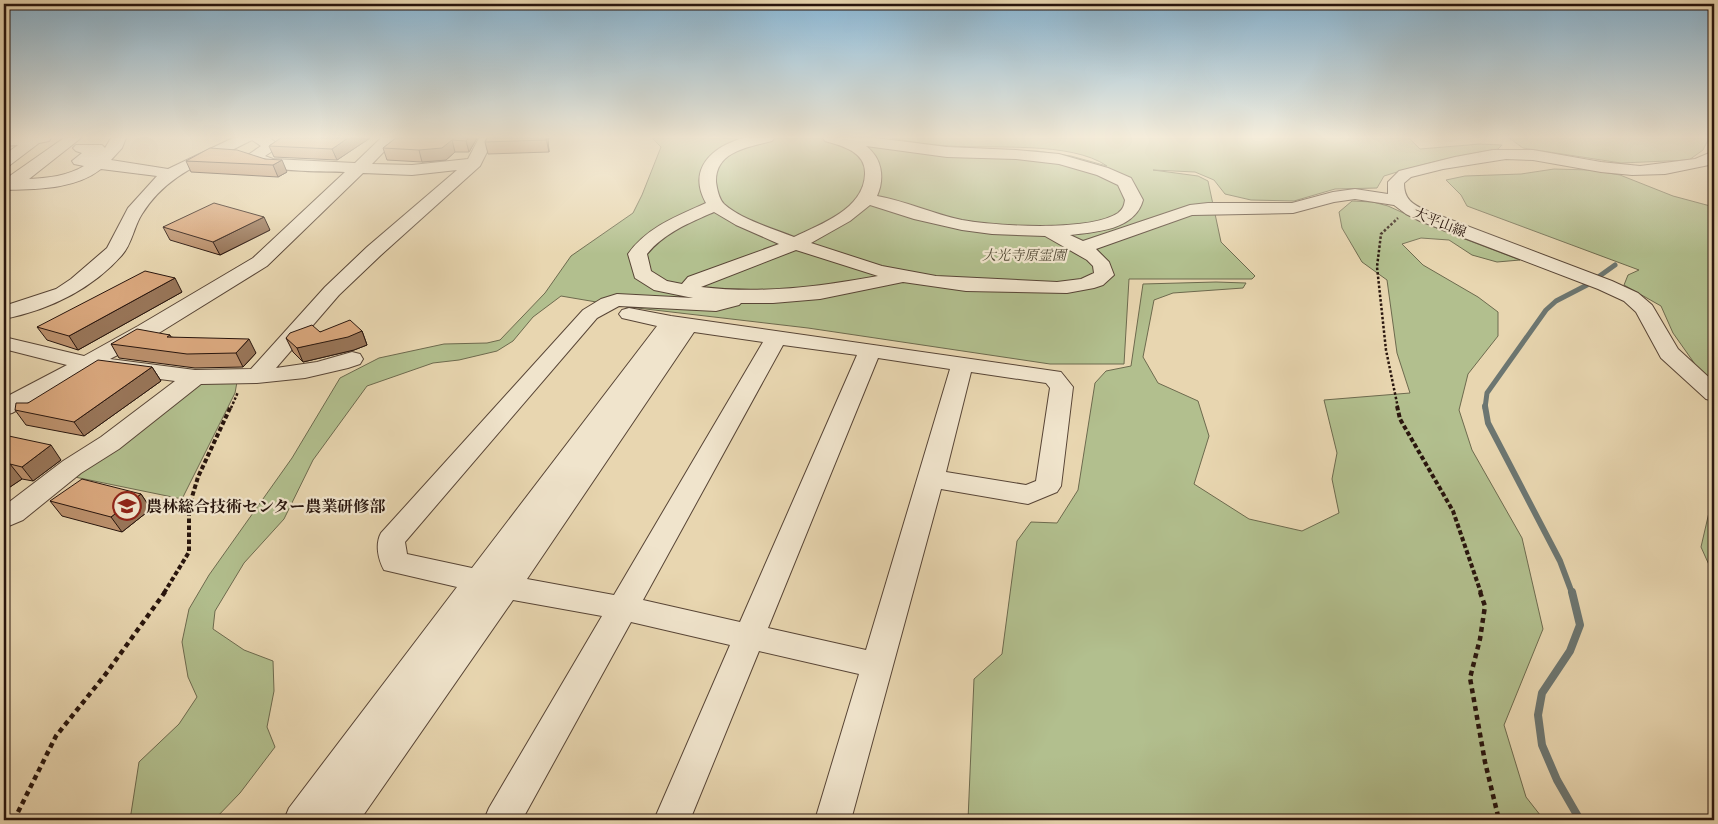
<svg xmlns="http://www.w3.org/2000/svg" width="1718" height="824" viewBox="0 0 1718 824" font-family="'Gentium Book Plus','Noto Serif JP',serif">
<rect width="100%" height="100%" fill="#e8d6b0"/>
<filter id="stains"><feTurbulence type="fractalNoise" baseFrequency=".004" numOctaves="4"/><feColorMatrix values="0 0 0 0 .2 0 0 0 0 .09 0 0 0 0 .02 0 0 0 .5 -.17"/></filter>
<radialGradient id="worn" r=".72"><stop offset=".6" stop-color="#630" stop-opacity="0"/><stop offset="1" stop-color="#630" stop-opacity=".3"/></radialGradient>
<path fill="#b2bf8e" stroke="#6d6a4e" d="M 652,138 L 861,138 L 953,149 L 1037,151 L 1071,156 L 1107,166 C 1071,141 993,149 949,146 C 930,145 911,142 892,138 L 1409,138 L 1420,149 L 1480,144 L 1502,145 L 1498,149 C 1459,155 1422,164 1384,176 L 1377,188 L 1335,189 L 1294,201 L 1251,200 L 1225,194 L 1214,180 L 1195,172 L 1153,170 L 1198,176 L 1208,181 L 1221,242 L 1255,276 L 1252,279 L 1129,279 L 1124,364 L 1050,364 L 808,328 L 620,306 L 561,296 L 533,317 L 513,341 L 497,351 L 459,360 L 433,363 L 367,386 L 313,460 L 284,519 L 244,563 L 215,611 L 213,629 L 244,650 L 273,661 L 274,691 L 267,727 L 275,747 L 240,793 L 214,820 L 130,820 L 139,762 L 179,724 L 197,697 L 188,677 L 182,642 L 189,609 L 209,575 L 292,458 L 340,378 L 379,358 L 444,344 L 487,343 L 500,340 L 545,293 L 571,256 L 633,213 L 642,195 L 661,147 Z
M 1509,138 L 1709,138 L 1703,150 L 1689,160 L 1621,163 L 1523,148 Z
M 1554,169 L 1590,170 L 1620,175 L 1673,196 L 1714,207 L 1714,382 L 1697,367 L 1673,333 L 1661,306 L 1624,285 L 1628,275 L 1639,270 L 1467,206 L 1461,195 L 1446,180 L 1465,176 L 1521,174 Z
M 1352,201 L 1373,202 L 1388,206 L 1441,230 L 1520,260 L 1497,262 L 1472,255 L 1449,240 L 1421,238 L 1402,244 L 1423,265 L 1478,297 L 1498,312 L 1498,336 L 1468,374 L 1459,410 L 1472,450 L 1522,538 L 1543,629 L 1504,725 L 1526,797 L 1544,820 L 968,820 L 974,679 L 1002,654 L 1017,541 L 1031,522 L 1057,523 L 1078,490 L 1095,383 L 1106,371 L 1131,366 L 1143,284 L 1216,282 L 1246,283 L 1243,288 L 1173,293 L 1154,300 L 1143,357 L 1158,383 L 1198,401 L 1209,436 L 1194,484 L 1249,519 L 1302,531 L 1339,513 L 1332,479 L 1337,453 L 1324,400 L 1410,393 L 1397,353 L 1387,280 L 1362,262 L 1342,228 L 1339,212 Z
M 199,382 L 237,382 L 235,393 L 182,499 L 65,475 Z
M 1710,508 L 1714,508 L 1714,576 L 1701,547 Z"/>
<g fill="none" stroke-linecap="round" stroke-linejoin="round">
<path stroke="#6c7671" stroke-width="5" d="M 1485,408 L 1487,393 L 1546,310 L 1556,301 L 1587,285 L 1615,265"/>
<path stroke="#6c7671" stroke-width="6" d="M 1485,406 L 1488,423 L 1560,561 L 1572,593"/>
<path stroke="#6c7671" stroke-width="8" d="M 1572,592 L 1580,625 L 1570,651 L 1542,693 L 1538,715 L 1542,745 L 1557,780 L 1580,820"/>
<defs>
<path id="minor" d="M 4,138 L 51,138 L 49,141 L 39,143 L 10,165 L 4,167 L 4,155 L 18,145 L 4,146 Z
M 64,138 L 81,138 L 29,179 C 48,178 67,176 84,166 L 74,164 L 72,161 L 82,153 L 76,151 L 73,148 L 76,145 L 102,145 L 105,148 L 111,138 L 126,138 L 122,148 L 111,160 L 168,169 L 233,138 L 270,138 L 280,146 L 265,156 L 273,159 L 355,163 L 381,138 L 397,138 L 372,164 L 412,165 L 468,159 L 479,138 L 494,138 L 480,166 L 381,255 L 339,295 L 276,368 L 317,362 L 352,352 L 360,354 L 363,359 L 360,364 L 348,368 L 305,378 L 257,383 L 201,384 L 119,449 L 81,473 L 23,520 L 4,528 L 4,506 L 63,461 L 101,437 L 175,381 L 91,370 L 12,413 L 4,415 L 4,398 L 67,365 L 4,349 L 4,337 L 84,356 L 138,326 L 253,258 L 345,172 C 324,171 256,173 245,157 L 261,146 L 252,140 L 226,153 L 224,156 C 191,164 160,185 142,214 C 134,226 132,244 122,255 C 91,290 48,310 4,319 L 4,306 L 56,289 L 71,279 L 107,248 L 128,208 L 157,176 L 101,169 C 74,190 36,189 4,190 L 4,180 ZM 457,170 L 367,247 L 325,287 L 251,369 L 195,370 L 110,359 L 154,336 L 267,266 L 363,173 L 412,175 Z
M 743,138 L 774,138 L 772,141 C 749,147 715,151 716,182 C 717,189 719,199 724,204 C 742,220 772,228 794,237 C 821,224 864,209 865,174 C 866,152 843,146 825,141 L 823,138 L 876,138 L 947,147 L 1016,150 L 1059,154 L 1108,168 L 1131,178 L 1143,200 C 1135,230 1096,232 1070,235 L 1083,241 L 1190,205 L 1208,203 L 1292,203 L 1333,192 L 1355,189 L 1388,194 L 1388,182 L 1399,171 L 1455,157 L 1493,150 L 1533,150 L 1601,162 L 1640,166 L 1695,159 L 1714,151 L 1714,163 L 1709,165 L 1665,174 L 1632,175 L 1601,172 L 1533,160 L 1506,159 L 1443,169 L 1411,177 L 1404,183 C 1404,199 1412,204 1425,210 L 1612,281 L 1638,293 L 1652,305 L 1678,349 L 1714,382 L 1714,401 L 1706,399 L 1661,358 L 1636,312 L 1624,301 L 1598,289 L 1420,221 L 1406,214 L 1394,205 L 1355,199 L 1334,202 L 1293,213 L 1192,215 L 1096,249 L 1109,262 L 1114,275 L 1103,285 L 1094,288 L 1067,293 L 966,291 L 903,282 L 820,299 L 773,303 L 741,303 L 739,305 L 716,311 L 619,306 L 597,318 L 405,542 L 407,554 L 472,568 L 657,326 L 622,318 L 619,314 L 622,310 L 629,308 L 671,316 L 1061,372 L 1073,387 L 1061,486 L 1057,492 L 1028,504 L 941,489 L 851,820 L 815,820 L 859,674 L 759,651 L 690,820 L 654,820 L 730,645 L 631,622 L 522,820 L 484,820 L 489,808 L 602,616 L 513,600 L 360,820 L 284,820 L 289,808 L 457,587 L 384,570 C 378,559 375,544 381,533 L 583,310 L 601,299 L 617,294 L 693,298 L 654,290 L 635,278 L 628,254 C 647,227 677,216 706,203 C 687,169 712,147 743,138 ZM 866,146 L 947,157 L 1016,159 L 1059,164 L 1097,175 L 1118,185 L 1125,200 C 1124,206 1123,209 1118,213 C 1089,232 996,226 962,220 C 933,214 906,201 877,196 C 885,178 882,158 866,146 ZM 870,205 L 914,219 L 962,230 L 992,234 L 1045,236 L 1087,260 L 1093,266 L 1094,273 L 1081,279 L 1057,282 L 936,276 L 882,266 L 811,243 L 850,221 ZM 714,212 L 736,225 L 779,244 L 688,277 L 682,284 L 667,281 L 651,271 L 647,254 C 664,233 689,223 714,212 ZM 796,250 L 878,276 C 818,287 761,294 701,287 ZM 694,332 L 763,342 L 614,595 L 527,579 ZM 783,345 L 857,355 L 740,622 L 643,600 ZM 878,358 L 950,369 L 866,650 L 768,628 ZM 971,372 L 1046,383 L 1050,388 L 1036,481 L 1026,485 L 946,472 Z"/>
</defs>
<use href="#minor" stroke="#584536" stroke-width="2"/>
<path stroke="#28150d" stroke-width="2.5" stroke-dasharray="2.5 2" stroke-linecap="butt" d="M 231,408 L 238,392
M 1398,408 L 1386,350 L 1377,267 L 1381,234 L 1398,218"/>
<path stroke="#28150d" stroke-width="4" stroke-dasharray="4.5 2.5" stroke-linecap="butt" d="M 1397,406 L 1400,419 L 1453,511 L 1481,593
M 164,593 L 189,552 L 189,507 L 198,477 L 231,406"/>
<path stroke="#28150d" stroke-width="4.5" stroke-dasharray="5 4" stroke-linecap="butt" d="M 1480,592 L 1485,606 L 1480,639 L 1470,678 L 1485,762 L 1499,820
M 14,820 L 56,736 L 105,675 L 165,592"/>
<use href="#minor" fill="#f0e4cc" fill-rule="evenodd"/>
</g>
<path fill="#bb906c" stroke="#28150d" d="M 281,138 L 370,138 L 337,160 L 274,157 L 269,146 Z
M 396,138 L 477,138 L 469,152 L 455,152 L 446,160 L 422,162 L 387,160 L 383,148 Z
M 487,138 L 549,138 L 548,140 L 549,152 L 488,154 L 485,142 Z
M 265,159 L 287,172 L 278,177 L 191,172 L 186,161 Z
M 163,227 L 270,230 L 220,255 L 170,240 Z
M 182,292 L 78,350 L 47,340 L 37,327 Z
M 362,331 L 367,345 L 354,350 L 303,362 L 293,352 L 286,338 L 320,332 Z
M 170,335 L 171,337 L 256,353 L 243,367 L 195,368 L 119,358 L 111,344 Z
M 152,367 L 161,381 L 84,436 L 26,425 L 15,410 L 28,403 Z
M 4,435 L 61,460 L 33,481 L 22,479 L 4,491 Z
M 141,494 L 151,509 L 122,532 L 62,516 L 50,501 Z"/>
<path fill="#987558" stroke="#28150d" d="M 348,138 L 370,138 L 337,160 L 332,149 Z
M 468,138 L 477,138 L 469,152 L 466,141 Z
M 546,138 L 549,138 L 548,140 L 549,152 Z
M 452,140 L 455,152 L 446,160 L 422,162 L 419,150 Z
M 282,160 L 287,172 L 278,177 L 273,165 Z
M 4,201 L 7,206 L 4,207 Z
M 264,217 L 270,230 L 220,255 L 213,242 Z
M 175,278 L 182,292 L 78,350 L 69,336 Z
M 362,331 L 367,345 L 354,350 L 303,362 L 297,348 Z
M 249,339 L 256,353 L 243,367 L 236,353 Z
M 152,367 L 161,381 L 84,436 L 74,422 Z
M 51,445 L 61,460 L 33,481 L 22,467 Z
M 10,464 L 22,479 L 4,491 L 4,468 Z
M 141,494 L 151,509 L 122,532 L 111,517 Z"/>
<path fill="#d9a77d" stroke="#28150d" d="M 281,138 L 348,138 L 332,149 L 269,146 Z
M 396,138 L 468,138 L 466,141 L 452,140 L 442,148 L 419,150 L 383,148 Z
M 487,138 L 546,138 L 546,140 L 485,142 Z
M 210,148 L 237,150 L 265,159 L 282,160 L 273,165 L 186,161 Z
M 214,203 L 264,217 L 213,242 L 163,227 Z
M 145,271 L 175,278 L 69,336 L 37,327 Z
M 350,320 L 362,331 L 348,337 L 297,348 L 286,338 L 290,333 L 312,325 L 320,332 Z
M 137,329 L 170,335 L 167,337 L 249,339 L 236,353 L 187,354 L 111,344 Z
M 98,360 L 152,367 L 74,422 L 15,410 L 16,403 L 28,403 Z
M 4,435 L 51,445 L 22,467 L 10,464 L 4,468 Z
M 82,479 L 141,494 L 111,517 L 50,501 Z"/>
<linearGradient id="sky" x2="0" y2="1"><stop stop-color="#88b5d3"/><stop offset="0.54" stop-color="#f5eddb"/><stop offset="1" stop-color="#f5eddb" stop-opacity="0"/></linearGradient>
<rect width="1718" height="254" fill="url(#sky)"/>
<defs>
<symbol id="university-ring" viewBox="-11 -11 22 22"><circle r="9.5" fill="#f0e4cc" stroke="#8f2418" stroke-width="1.5"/><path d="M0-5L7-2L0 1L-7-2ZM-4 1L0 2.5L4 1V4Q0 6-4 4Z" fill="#8f2418"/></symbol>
</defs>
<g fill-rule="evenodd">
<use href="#university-ring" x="111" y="490" width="32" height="32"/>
</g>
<g text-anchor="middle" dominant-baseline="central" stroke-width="4.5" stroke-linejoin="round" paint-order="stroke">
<g font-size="14" fill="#28150d" stroke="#f0e4cc">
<text transform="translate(1440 222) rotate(22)">大平山線</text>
</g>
<g font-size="14" font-style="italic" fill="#514834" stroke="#f0e4cc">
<text x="1024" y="255">大光寺原霊園</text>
</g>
<g font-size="16" font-weight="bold" fill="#28150d" stroke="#f0e4cc" text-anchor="start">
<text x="146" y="506">農林総合技術センター農業研修部</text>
</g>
</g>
<rect width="1718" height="824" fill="none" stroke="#e8d6b0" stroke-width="20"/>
<rect x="5" y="5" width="1708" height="814" fill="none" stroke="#28150d" stroke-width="2.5"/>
<rect x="10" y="10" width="1698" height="804" fill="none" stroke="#28150d"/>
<rect width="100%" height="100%" filter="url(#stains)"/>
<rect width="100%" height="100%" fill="url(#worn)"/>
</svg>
